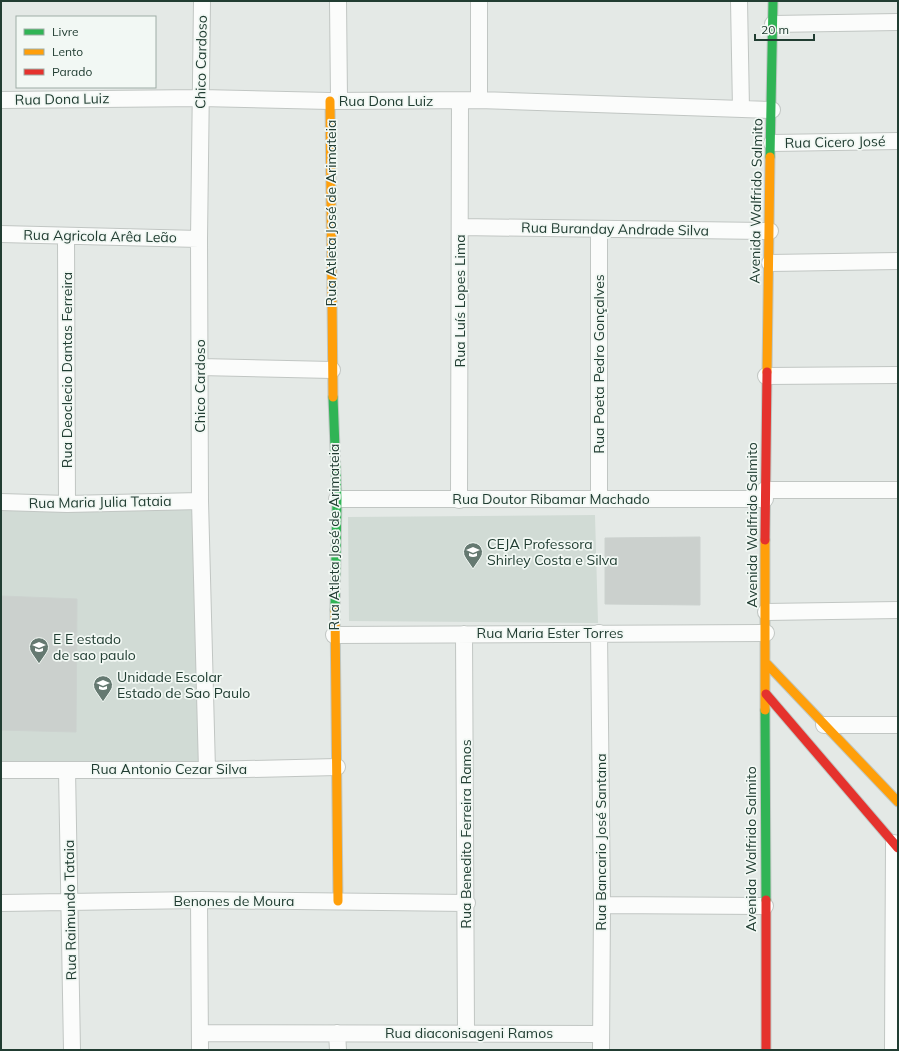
<svg xmlns="http://www.w3.org/2000/svg" width="899" height="1051" viewBox="0 0 899 1051" font-family="Mulish,sans-serif">
<rect width="100%" height="100%" fill="#e4e9e6"/>
<path fill="#d1dbd5" d="M 200,501 L 207,770 L 1,770 L 1,502 Z
M 595,515 L 598,623 L 349,621 L 348,517 Z"/>
<path fill="#cbd0cd" stroke="#ccd2cf" d="M 700,537 L 700,605 L 605,604 L 605,538 Z
M 1,596 L 77,599 L 76,732 L 1,730 Z"/>
<g fill="none" stroke-linecap="round" stroke-linejoin="round">
<defs>
<path id="street" d="M 202,1 L 199,239 L 200,501 L 207,770
M 338,1 L 339,99
M 739,1 L 741,109
M 773,24 L 898,22
M 1,100 L 201,98 L 330,101 L 479,100 L 772,110
M 479,100 L 479,1
M 772,143 L 898,141
M 460,227 L 770,231
M 599,229 L 599,499
M 1,234 L 199,239
M 66,236 L 67,504
M 770,263 L 898,261
M 200,367 L 332,370
M 766,376 L 898,375
M 765,490 L 898,490
M 337,499 L 765,499
M 459,500 L 460,101
M 1,502 L 67,504 L 200,501
M 766,612 L 898,610
M 599,633 L 602,905 L 601,1050
M 464,634 L 466,1033
M 334,635 L 766,633
M 824,725 L 898,725
M 1,770 L 207,770 L 337,767
M 67,770 L 72,1050
M 199,900 L 200,1050
M 1,903 L 199,900 L 467,903
M 602,905 L 765,906
M 200,1033 L 600,1034
M 337,1033 L 338,1050
M 893,1050 L 894,843"/>
<path id="fast" d="M 770,157 L 773,1
M 333,397 L 337,499 L 335,610
M 765,710 L 766,900"/>
<path id="slow" d="M 330,101 L 333,397
M 767,372 L 770,157
M 765,540 L 765,710
M 335,610 L 338,901
M 766,663 L 898,802"/>
<path id="jam" d="M 765,540 L 767,372
M 766,694 L 898,848
M 766,900 L 766,1050"/>
</defs>
<use href="#street" stroke="#c1c6c3" stroke-width="18"/>
<use href="#fast" stroke="#bfc7c3" stroke-width="11"/>
<use href="#slow" stroke="#bfc7c3" stroke-width="11"/>
<use href="#jam" stroke="#bfc7c3" stroke-width="11"/>
<use href="#street" stroke="#fbfcfb" stroke-width="16"/>
<use href="#fast" stroke="#30b455" stroke-width="9"/>
<use href="#slow" stroke="#ff9f0a" stroke-width="9"/>
<use href="#jam" stroke="#e5322d" stroke-width="9"/>
</g>
<defs>
<symbol id="school-pin" viewBox="-11 -11 22 30"><path d="M0 17L-7.5 6A9.5 9.5 0 1 1 7.5 6Z" fill="#657971" stroke="#f2f8f4"/><path d="M0-5L7-2L0 1L-7-2ZM-4 1L0 2.5L4 1V4Q0 6-4 4Z" fill="#fff"/></symbol>
</defs>
<g fill-rule="evenodd">
<use href="#school-pin" x="462" y="541" width="22" height="30"/>
<use href="#school-pin" x="28" y="636" width="22" height="30"/>
<use href="#school-pin" x="92" y="674" width="22" height="30"/>
</g>
<g text-anchor="middle" dominant-baseline="central" stroke-width="3.5" stroke-linejoin="round" paint-order="stroke">
<g font-size="14" fill="#213d32" stroke="#f2f8f4">
<text transform="translate(201 62) rotate(-89)">Chico Cardoso</text>
<text transform="translate(62 99) rotate(-1)">Rua Dona Luiz</text>
<text x="386" y="101">Rua Dona Luiz</text>
<text transform="translate(835 142) rotate(-1)">Rua Cicero José</text>
<text transform="translate(756 201) rotate(-89)">Avenida Walfrido Salmito</text>
<text transform="translate(331 213) rotate(-90)">Rua Atleta José de Arimateia</text>
<text transform="translate(615 229) rotate(1)">Rua Buranday Andrade Silva</text>
<text transform="translate(100 236) rotate(1)">Rua Agricola Arêa Leão</text>
<text transform="translate(460 301) rotate(-90)">Rua Luís Lopes Lima</text>
<text transform="translate(599 364) rotate(-90)">Rua Poeta Pedro Gonçalves</text>
<text transform="translate(67 370) rotate(-90)">Rua Deoclecio Dantas Ferreira</text>
<text transform="translate(200 386) rotate(-90)">Chico Cardoso</text>
<text x="551" y="499">Rua Doutor Ribamar Machado</text>
<text transform="translate(100 502) rotate(-1)">Rua Maria Julia Tataia</text>
<text transform="translate(752 525) rotate(-90)">Avenida Walfrido Salmito</text>
<text transform="translate(334 537) rotate(-90)">Rua Atleta José de Arimateia</text>
<text x="550" y="633">Rua Maria Ester Torres</text>
<text x="169" y="769">Rua Antonio Cezar Silva</text>
<text transform="translate(466 834) rotate(-90)">Rua Benedito Ferreira Ramos</text>
<text transform="translate(601 842) rotate(-90)">Rua Bancario José Santana</text>
<text transform="translate(751 849) rotate(-90)">Avenida Walfrido Salmito</text>
<text x="234" y="901">Benones de Moura</text>
<text transform="translate(70 910) rotate(-91)">Rua Raimundo Tataia</text>
<text x="469" y="1033">Rua diaconisageni Ramos</text>
</g>
<g font-size="14" fill="#213d32" stroke="#f2f8f4" text-anchor="start">
<text x="487" y="544">CEJA Professora<tspan x="487" dy="16">Shirley Costa e Silva</tspan></text>
<text x="53" y="639">E E estado<tspan x="53" dy="16">de sao paulo</tspan></text>
<text x="117" y="677">Unidade Escolar<tspan x="117" dy="16">Estado de Sao Paulo</tspan></text>
</g>
</g>
<rect width="899" height="1051" fill="none" stroke="#213d32" stroke-width="4"/>
<rect x="16" y="16" width="140" height="72" fill="#f2f8f4" stroke="#9eada6"/>
<rect x="24" y="29" width="20" height="6" fill="#30b455" stroke="#9eada6"/>
<text x="52" y="36" font-size="12" fill="#213d32">Livre</text>
<rect x="24" y="49" width="20" height="6" fill="#ff9f0a" stroke="#9eada6"/>
<text x="52" y="56" font-size="12" fill="#213d32">Lento</text>
<rect x="24" y="69" width="20" height="6" fill="#e5322d" stroke="#9eada6"/>
<text x="52" y="76" font-size="12" fill="#213d32">Parado</text>
<path d="M755 34v6h59v-6" fill="none" stroke="#213d32" stroke-width="2"/>
<text x="761" y="34" font-size="12" fill="#213d32" stroke="#f2f8f4" stroke-width="3" paint-order="stroke">20 m</text>
</svg>
